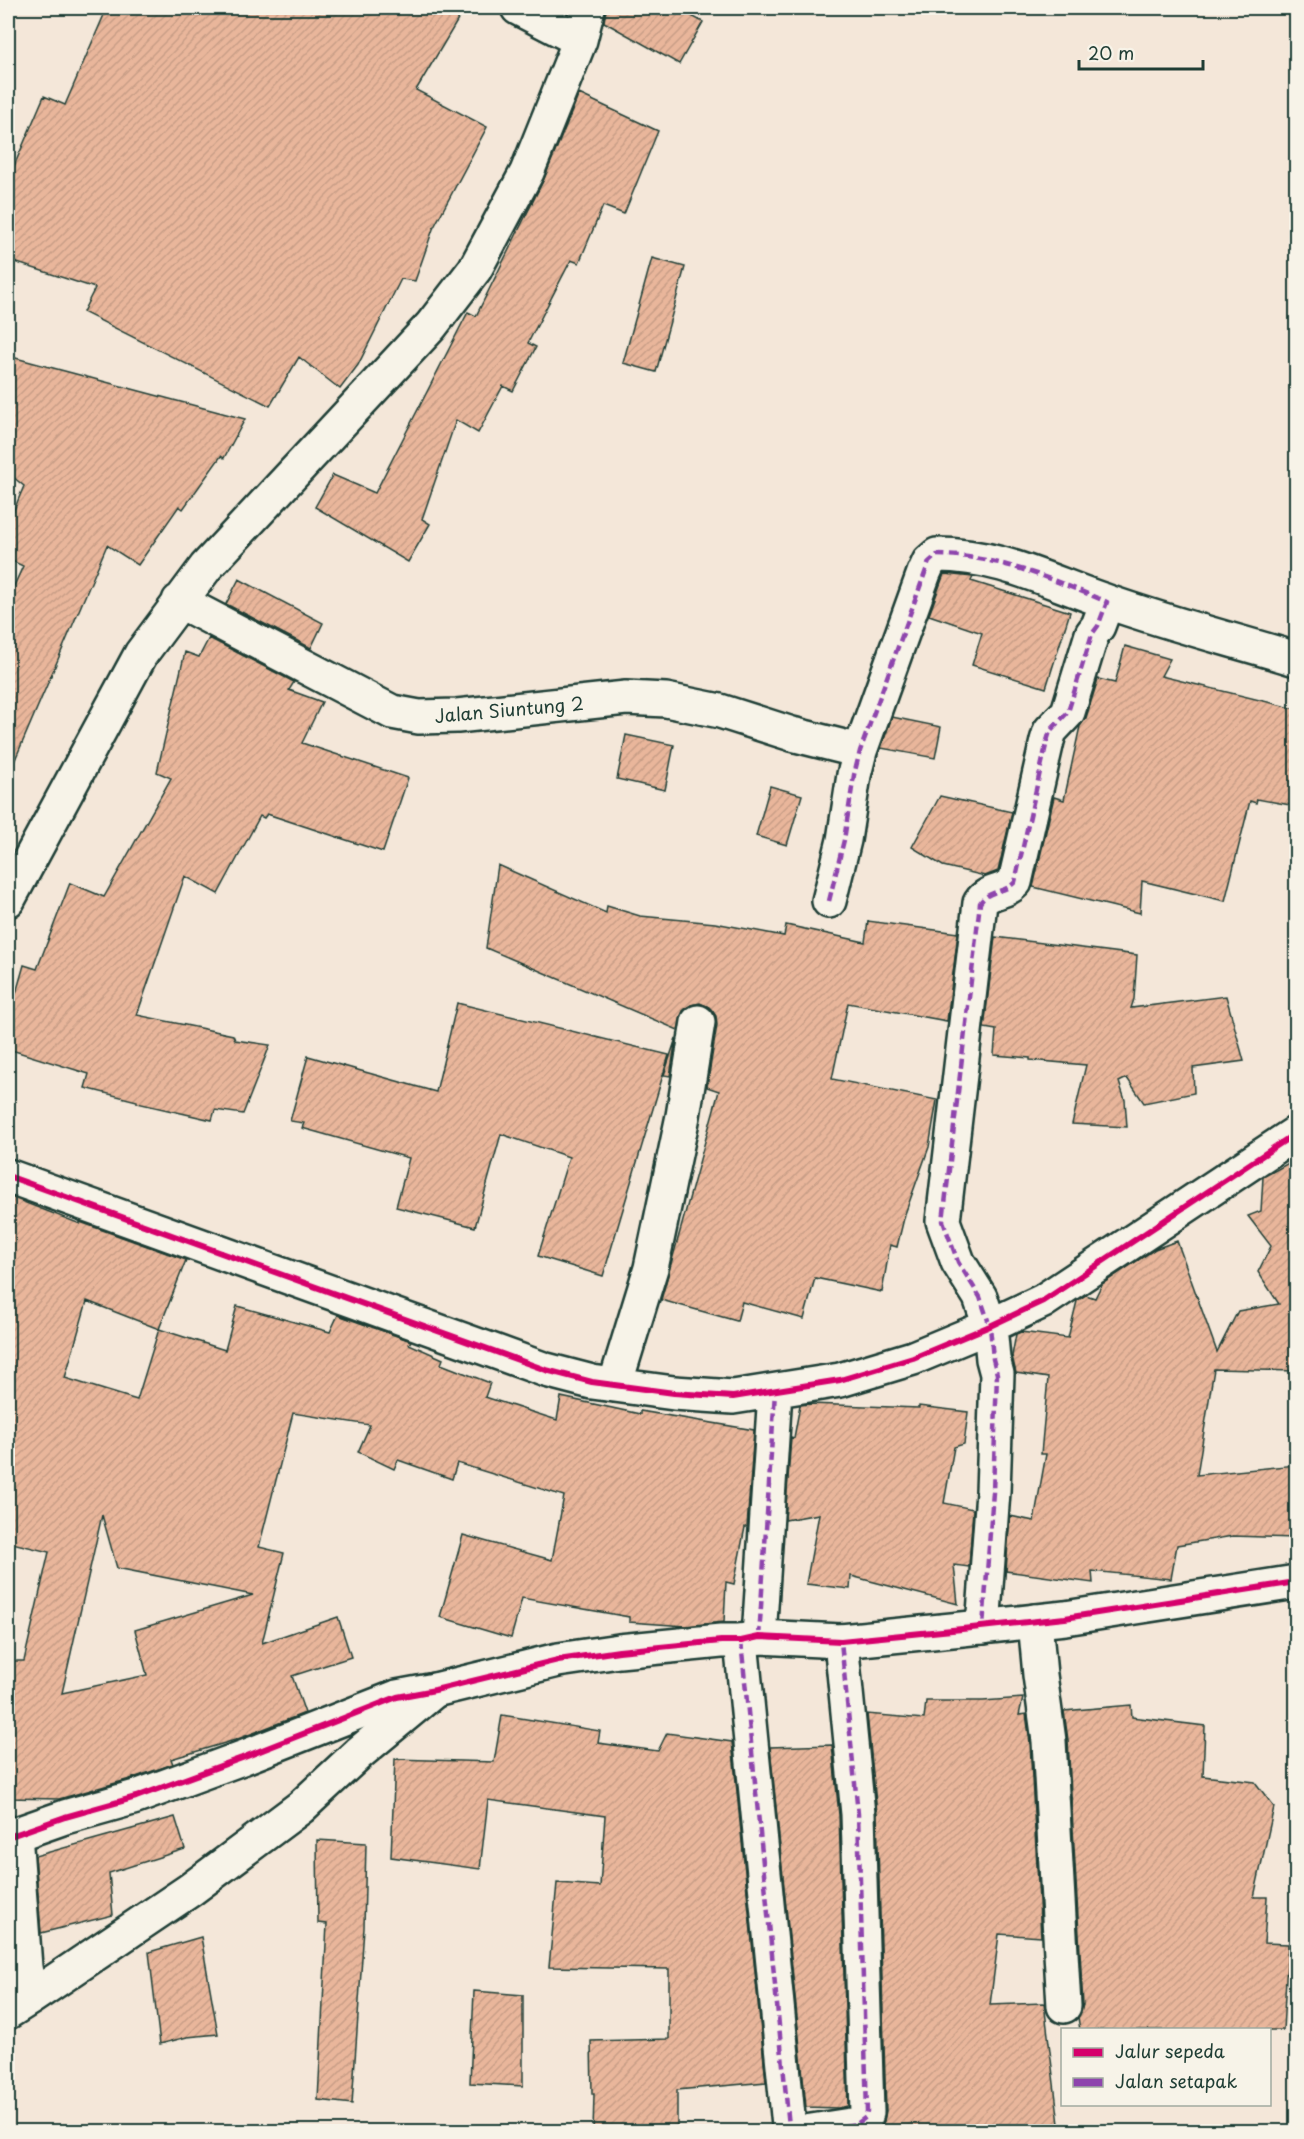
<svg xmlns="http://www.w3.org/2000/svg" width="1304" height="2139" viewBox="0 0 1304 2139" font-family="'Playpen Sans',sans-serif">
<defs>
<pattern id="building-hatch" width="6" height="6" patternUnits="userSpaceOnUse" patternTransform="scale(1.5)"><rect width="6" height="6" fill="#e9b69b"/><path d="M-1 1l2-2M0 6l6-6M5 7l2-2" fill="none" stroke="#c79d86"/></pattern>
</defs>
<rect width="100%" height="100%" fill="#f4e7d9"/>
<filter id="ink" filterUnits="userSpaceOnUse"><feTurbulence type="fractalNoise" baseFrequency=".0167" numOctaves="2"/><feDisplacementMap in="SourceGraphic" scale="12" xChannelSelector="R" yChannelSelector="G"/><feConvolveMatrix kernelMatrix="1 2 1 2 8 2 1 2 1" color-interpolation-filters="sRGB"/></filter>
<g filter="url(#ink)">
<path fill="url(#building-hatch)" stroke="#1f3d34" stroke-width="1.5" fill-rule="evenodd" d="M 107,8 L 465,8 L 416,90 L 487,127 L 433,229 L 415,281 L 401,279 L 358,365 L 340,389 L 299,357 L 270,406 L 83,312 L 95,288 L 8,260 L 8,180 L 44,96 L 65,105 Z
M 606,8 L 677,8 L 703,22 L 679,64 L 604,22 Z
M 579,94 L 658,131 L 624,214 L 603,206 L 579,263 L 571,260 L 528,343 L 536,347 L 513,391 L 503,386 L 478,433 L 456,420 L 422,519 L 430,524 L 408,562 L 315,507 L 333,475 L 375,493 L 468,312 L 476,316 L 544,179 Z
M 652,258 L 685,267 L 656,372 L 623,363 Z
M 8,356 L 245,419 L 224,458 L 221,456 L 183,509 L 179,506 L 138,565 L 107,545 L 8,776 L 8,599 L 23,566 L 8,559 L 8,524 L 24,486 L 8,473 Z
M 944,574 L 973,577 L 971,581 L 1070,612 L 1046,688 L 972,665 L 982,633 L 929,615 Z
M 239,579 L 323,623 L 311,648 L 226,604 Z
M 209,638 L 294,682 L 289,690 L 322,702 L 302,743 L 408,778 L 383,852 L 267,814 L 264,818 L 260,816 L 218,894 L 185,876 L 137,1015 L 233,1035 L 235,1040 L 270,1045 L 243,1114 L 215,1110 L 212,1120 L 137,1103 L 137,1101 L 85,1088 L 89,1074 L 8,1049 L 8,1021 L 24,965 L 37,969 L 70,883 L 104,897 L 171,778 L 157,772 L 185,652 L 199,657 Z
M 1125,646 L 1170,659 L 1161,676 L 1296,709 L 1296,806 L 1257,799 L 1256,803 L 1250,801 L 1225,901 L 1142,881 L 1140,913 L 1033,887 L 1054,797 L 1064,800 L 1080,726 L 1086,718 L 1098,679 L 1115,683 Z
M 892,717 L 941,727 L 935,758 L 881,748 Z
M 626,735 L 674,745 L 665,790 L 617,779 Z
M 770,786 L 802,795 L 787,845 L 756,836 Z
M 940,796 L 1012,812 L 998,871 L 985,876 L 943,866 L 912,847 Z
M 498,865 L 606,913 L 607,906 L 640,916 L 715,923 L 784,936 L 786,925 L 865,942 L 868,921 L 958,933 L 947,1021 L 848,1003 L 832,1079 L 937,1100 L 929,1147 L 905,1214 L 897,1247 L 890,1245 L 882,1292 L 815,1278 L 804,1319 L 742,1302 L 737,1321 L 661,1300 L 719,1091 L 707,1087 L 717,1025 L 716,1016 L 709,1007 L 700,1003 L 691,1005 L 683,1011 L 678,1030 L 486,948 Z
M 995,937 L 1137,955 L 1134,999 L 1131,1008 L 1226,996 L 1244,1061 L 1193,1068 L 1194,1093 L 1144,1103 L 1127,1078 L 1119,1082 L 1125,1100 L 1127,1127 L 1072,1124 L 1086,1065 L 1030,1060 L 1030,1058 L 994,1055 L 996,1030 L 984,1028 Z
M 457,1003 L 669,1055 L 603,1276 L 538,1256 L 569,1157 L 501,1134 L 475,1227 L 396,1207 L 409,1158 L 302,1128 L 304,1123 L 290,1121 L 308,1056 L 436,1092 Z
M 676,1038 L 670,1076 L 664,1075 Z
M 1296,1159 L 1296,1371 L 1214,1369 L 1197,1475 L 1296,1465 L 1296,1538 L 1233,1536 L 1177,1545 L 1171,1579 L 1092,1571 L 1093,1583 L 1006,1571 L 1010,1516 L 1034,1521 L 1046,1454 L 1041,1454 L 1048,1378 L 1016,1373 L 1012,1356 L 1016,1334 L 1021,1332 L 1068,1338 L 1077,1301 L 1086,1295 L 1095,1298 L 1102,1284 L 1155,1249 L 1177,1241 L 1217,1352 L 1238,1311 L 1279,1304 L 1258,1272 L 1271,1246 L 1248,1216 L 1261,1211 L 1263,1177 Z
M 8,1196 L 80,1224 L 80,1222 L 186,1260 L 159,1329 L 225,1350 L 237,1306 L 330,1332 L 338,1315 L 411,1341 L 409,1344 L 443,1359 L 441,1364 L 490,1383 L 485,1397 L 557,1420 L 561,1397 L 640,1414 L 640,1411 L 754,1430 L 747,1527 L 745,1527 L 734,1584 L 726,1582 L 724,1622 L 686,1626 L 629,1622 L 629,1617 L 522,1598 L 511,1638 L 440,1617 L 463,1535 L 552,1560 L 564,1496 L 457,1463 L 452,1479 L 398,1460 L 394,1469 L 358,1452 L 370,1425 L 293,1413 L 259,1547 L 284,1553 L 262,1643 L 338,1617 L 351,1657 L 292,1676 L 305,1713 L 235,1740 L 171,1759 L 173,1764 L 130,1779 L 59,1799 L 8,1798 L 8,1661 L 24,1661 L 49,1552 L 8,1542 ZM 87,1301 L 159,1329 L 137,1400 L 65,1378 ZM 102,1515 L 117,1568 L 253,1595 L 135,1630 L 147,1675 L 62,1693 Z
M 810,1404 L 919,1408 L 919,1406 L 968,1412 L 964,1444 L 954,1447 L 944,1503 L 973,1509 L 969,1567 L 954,1565 L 958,1604 L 851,1576 L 850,1589 L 806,1584 L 819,1514 L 785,1520 L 791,1437 L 794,1438 L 800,1405 Z
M 1023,1698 L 1019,1715 L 1026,1714 L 1030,1743 L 1041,1937 L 999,1934 L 990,2005 L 1044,2003 L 1060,2132 L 878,2132 L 884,2121 L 886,2111 L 877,1813 L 867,1714 L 924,1719 L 926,1701 L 983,1701 Z
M 1131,1705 L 1132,1717 L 1205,1726 L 1203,1776 L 1255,1782 L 1274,1807 L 1254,1897 L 1267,1897 L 1264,1943 L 1288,1944 L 1283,2030 L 1080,2030 L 1078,2017 L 1083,2005 L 1068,1740 L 1064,1711 Z
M 502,1715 L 600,1731 L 598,1743 L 658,1751 L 667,1733 L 732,1742 L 766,2082 L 677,2090 L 677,2132 L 593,2132 L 594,2094 L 592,2094 L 591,2041 L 669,2039 L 669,1969 L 549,1967 L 557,1883 L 600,1886 L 605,1816 L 488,1800 L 480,1869 L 391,1857 L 395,1759 L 494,1762 Z
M 832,1745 L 839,1815 L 848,2106 L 838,2108 L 806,2107 L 770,1747 Z
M 175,1817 L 185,1849 L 109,1873 L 113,1915 L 41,1933 L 35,1856 Z
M 317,1840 L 366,1843 L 364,1928 L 352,2104 L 318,2100 L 327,1924 L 318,1923 Z
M 201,1937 L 218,2034 L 187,2037 L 160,2044 L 149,1952 Z
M 474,1991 L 523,1995 L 523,2086 L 470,2083 Z"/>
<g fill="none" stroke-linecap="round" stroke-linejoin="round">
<defs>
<path id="minor" d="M 518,8 L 580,40
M 179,601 L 392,712 L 419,717 L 457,716 L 626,698 L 666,700 L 720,711 L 792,734 L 860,751
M 8,900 L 141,654 L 206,567 L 431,326 L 475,269 L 527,172 L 580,40 L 588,8
M 829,901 L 844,840 L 854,775 L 860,751 L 924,573 L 929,562 L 937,555 C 1002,555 1048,582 1108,602 C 1170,624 1234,640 1296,659
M 8,1176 L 546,1370 L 592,1382 L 674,1393 L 733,1397 L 840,1380 L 913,1358 L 990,1326 L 1043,1301 L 1296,1133
M 615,1385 L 651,1268 L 683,1116 L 698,1022
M 1035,1621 L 1040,1675 L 1049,1741 L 1064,2006
M 983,1627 L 993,1492 L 997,1374 L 993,1359 L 990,1326 L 980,1297 L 958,1262 L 943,1221 L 980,903 C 989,889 1004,894 1015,882 L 1047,741 L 1050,731 L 1068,712 L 1092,634 L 1098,626 L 1107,602
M 759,1637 L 775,1392
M 741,1641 L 789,2126 L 794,2131 L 799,2132
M 30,1998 L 190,1890 L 301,1807 L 359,1753 L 435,1690
M 8,2012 L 30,1998 L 25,1967 L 15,1834
M 805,2132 L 857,2124 L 866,2117 L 867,2112 L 858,1814 L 841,1641"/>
<path id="tertiary" d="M 8,1837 L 65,1817 L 136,1797 L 242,1758 L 397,1697 L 435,1690 L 558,1660 L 619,1651 L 721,1641 L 741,1641 L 759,1637 L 841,1641 L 962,1629 L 1065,1618 L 1296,1582"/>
</defs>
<use href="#minor" stroke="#1f3d34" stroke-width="38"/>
<use href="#tertiary" stroke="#1f3d34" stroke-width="38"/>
<use href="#minor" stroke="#f7f3e8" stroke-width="33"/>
<use href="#tertiary" stroke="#f7f3e8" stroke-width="33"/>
<path stroke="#8e44ad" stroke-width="4.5" stroke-dasharray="9 4.5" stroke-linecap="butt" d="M 829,901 L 844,840 L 854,775 L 860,751 L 929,562 L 937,555 C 996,555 1052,579 1107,602 L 1098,626 L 1092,634 L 1068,712 L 1050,731 L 1047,741 L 1015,882 C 1004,894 989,889 980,903 L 943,1221 L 958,1262 L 980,1297 L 990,1326 L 993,1359 L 997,1374 L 993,1492 L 983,1627
M 759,1637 L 775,1392
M 741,1641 L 789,2126 L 794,2131 L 799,2132
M 805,2132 L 857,2124 L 866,2117 L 867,2112 L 858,1814 L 841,1641"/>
<defs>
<path id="cycleway" d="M 8,1176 L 546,1370 L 592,1382 L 674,1393 L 733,1397 L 840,1380 L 913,1358 L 990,1326 L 1043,1301 L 1296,1133
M 8,1837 L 65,1817 L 136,1797 L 242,1758 L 397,1697 L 435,1690 L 558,1660 L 619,1651 L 721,1641 L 741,1641 L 759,1637 L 841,1641 L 962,1629 L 1065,1618 L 1296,1582"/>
</defs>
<use href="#cycleway" stroke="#f7f3e8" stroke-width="10"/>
<use href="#cycleway" stroke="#d6006c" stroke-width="6"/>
</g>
</g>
<g text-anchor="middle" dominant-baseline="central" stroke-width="4.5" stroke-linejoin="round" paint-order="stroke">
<g font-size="18" fill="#1f3d34" stroke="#f7f3e8">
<text transform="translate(509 709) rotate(-5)">Jalan Siuntung 2</text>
</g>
</g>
<rect width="1304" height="2139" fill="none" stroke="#f7f3e8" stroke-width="30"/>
<rect x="15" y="15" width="1274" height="2109" fill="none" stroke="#1f3d34" stroke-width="2" filter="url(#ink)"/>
<rect x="1061" y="2028" width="210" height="78" fill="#f7f3e8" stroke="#a1aaa0" stroke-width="1.5"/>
<rect x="1073" y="2048" width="30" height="9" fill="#d6006c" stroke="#a1aaa0" stroke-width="1.5"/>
<text x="1115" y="2058" font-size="18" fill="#1f3d34">Jalur sepeda</text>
<rect x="1073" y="2078" width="30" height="9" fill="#8e44ad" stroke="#a1aaa0" stroke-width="1.5"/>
<text x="1115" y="2088" font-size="18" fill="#1f3d34">Jalan setapak</text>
<path d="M1079 60v9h124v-9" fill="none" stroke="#1f3d34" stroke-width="3"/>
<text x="1088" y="60" font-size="18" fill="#1f3d34" stroke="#f7f3e8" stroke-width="4.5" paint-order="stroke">20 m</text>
</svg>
